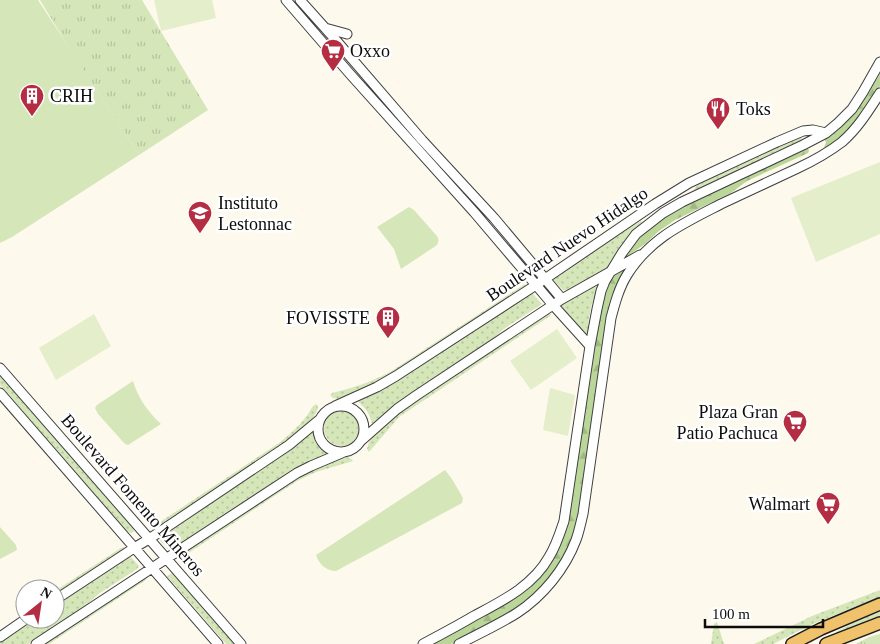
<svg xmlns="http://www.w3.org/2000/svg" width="880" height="644" viewBox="0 0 880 644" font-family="'Times New Roman',serif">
<defs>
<pattern id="grass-tufts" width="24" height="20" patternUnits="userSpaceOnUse" patternTransform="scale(1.25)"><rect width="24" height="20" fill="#d5e6b9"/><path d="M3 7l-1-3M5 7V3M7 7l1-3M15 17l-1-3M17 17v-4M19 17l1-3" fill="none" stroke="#b6c49e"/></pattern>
<pattern id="forest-firs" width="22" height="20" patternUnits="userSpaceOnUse" patternTransform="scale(1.25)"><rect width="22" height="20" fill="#bbd699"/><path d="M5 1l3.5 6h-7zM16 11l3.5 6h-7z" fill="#a0b683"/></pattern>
<pattern id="garden-dots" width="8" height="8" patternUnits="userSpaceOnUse" patternTransform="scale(1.25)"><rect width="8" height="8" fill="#d5e6b9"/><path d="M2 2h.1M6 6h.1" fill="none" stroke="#b6c49e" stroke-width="1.8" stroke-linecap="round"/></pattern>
</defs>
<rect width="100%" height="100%" fill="#fef9ed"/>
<path fill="url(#grass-tufts)" d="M 40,0 L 142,0 L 208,110 L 139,155 L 69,48 Z
M 880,634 L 880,644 L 856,644 L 869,637 Z"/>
<path fill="url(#forest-firs)" d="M 880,74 L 880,86 L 866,111 L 842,137 L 824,148 L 826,142 L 823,138 L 848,119 L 860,106 Z
M 808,148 L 809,151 L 808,153 L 747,181 L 731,193 L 675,220 L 659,231 L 645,244 L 623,259 L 635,242 L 648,229 L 672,212 L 805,149 Z
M 630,262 L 620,279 L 611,298 L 607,318 L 579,509 C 576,522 574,537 568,549 C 552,586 518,608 485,626 C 476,631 459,643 450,644 C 444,644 437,644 431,644 L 510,601 L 527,589 L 559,546 L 596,329 L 605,291 L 614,273 Z"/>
<path fill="#d5e6b9" d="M 0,0 L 38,0 L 139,155 L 12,237 L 0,243 Z
M 409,207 L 414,210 L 436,235 C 439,238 439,241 437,245 L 401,269 L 394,249 L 377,227 Z
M 133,381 C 138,398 148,412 161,424 L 128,445 L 125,444 L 98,414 L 95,408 L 97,405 Z
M 445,470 L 452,479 L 463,498 L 462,503 L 336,571 C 326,571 319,564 316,555 Z
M 0,527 L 16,545 L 17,550 L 0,559 Z"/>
<path fill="url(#garden-dots)" d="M 796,137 L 800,137 L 803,140 L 696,191 L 694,190 L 696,186 Z
M 641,221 L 642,223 L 616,253 L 607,269 L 568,291 L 563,290 L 552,279 L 591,251 Z
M 601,281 L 592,303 L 589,318 L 587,337 L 560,306 Z
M 525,284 L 527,287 L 375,384 L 339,399 L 333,398 L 330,395 L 332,393 C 353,388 371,382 390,372 Z
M 532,293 L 542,304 L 505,328 L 482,348 L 412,393 L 372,424 C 370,414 366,408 357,401 L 398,378 Z
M 548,314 L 551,314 L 550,316 L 399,417 L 369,452 L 367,449 L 369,442 L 381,428 L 410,404 Z
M 0,376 L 133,528 L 134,531 L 131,533 L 127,531 L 0,385 Z
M 316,404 L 318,406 C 317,420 293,437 282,446 L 159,526 L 157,524 L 279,443 C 289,435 298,427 306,417 C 310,412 311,407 316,404 Z
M324 428a18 18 0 1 1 36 0a18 18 0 1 1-36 0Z
M 313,431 C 314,444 318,447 328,454 L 303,465 L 170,551 L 159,539 L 292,448 Z
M 342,457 C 348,457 350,457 353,461 L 316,472 L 297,481 L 184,556 L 182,553 L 295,479 L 312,470 Z
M 124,547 L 124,550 L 55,595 L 55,591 L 121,548 Z
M 128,556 L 130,556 L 139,566 L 137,569 L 100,593 L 77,613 L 28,644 L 0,644 L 0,641 L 32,619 L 55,619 L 55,604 Z
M 172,573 L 234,644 L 226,644 L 167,576 Z
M 146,577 L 146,580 L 49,644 L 43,644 L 144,578 Z
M 880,590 L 880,597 L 815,623 L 773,644 L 754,644 L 812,616 Z
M 880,612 L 880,617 L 837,634 L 836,632 L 863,618 Z
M 717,622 L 724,644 L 711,644 L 714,624 Z"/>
<path fill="#e5eeca" d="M 154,0 L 212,0 L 216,18 L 161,31 Z
M 880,162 L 880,234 L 816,262 L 791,198 Z
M 94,314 L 111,346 L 56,380 L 39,348 Z
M 557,329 L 577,358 L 531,390 L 510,361 Z
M 550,388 L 575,395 L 568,436 L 543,430 Z"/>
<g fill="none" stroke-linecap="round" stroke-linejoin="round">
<defs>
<path id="minor" d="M 286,0 L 350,74 L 474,212 L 553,305 L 590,346
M 300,0 L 334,38 L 422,140 L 494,218 L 562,299
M 325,28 L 347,34
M 0,368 L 241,644
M 0,393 L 218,644
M318 429a23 23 0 1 1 46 0a23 23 0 1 1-46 0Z
M 335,406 L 377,387 L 396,376 L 536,285 L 655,204 L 689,183 L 777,142 L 803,131 L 813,130 L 826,133
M 362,440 L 397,409 L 417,395 L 562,299 L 640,255
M 55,600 L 134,548 L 149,539 L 289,445 L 319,420
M 0,637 L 26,619
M 36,644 L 297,473 L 311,466 L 344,452
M 423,644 C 440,635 457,626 474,616 C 502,601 533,586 549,557 C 556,546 560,533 564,521 L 590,346 L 597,309 L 601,291 L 605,281 L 622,253 L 636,234 L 663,213 L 682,202 L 803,145 L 826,133 L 838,123 L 852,109 L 863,92 L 880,62
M 459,644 C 478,634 498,625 517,613 C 543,596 565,569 576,540 C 579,532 581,522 583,514 L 611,318 C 615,303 619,288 627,275 C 650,238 684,223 721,204 C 747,192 772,180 798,168 C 813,161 829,152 842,142 C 858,128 869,110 880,93"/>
<path id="major" d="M 792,644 L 821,629 L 880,604
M 826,644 L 880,623"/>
</defs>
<use href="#minor" stroke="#3f3f3f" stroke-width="11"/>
<use href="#major" stroke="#1d1d1d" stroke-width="14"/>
<use href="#minor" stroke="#fff" stroke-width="9"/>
<use href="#major" stroke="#f0c26b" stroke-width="11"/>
</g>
<defs>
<symbol id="supermarket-pin" viewBox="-11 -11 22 30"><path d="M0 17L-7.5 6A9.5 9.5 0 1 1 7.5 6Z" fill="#b42d42" stroke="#fff"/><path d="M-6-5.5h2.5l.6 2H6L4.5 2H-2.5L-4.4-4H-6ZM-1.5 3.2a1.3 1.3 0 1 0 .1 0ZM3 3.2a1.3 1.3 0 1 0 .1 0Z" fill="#fff"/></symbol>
<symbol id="building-pin" viewBox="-11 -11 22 30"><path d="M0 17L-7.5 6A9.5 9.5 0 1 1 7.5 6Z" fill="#b42d42" stroke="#fff"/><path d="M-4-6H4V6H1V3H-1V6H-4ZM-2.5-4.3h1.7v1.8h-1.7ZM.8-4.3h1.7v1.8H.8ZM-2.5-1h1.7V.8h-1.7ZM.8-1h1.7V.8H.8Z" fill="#fff"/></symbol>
<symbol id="restaurant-pin" viewBox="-11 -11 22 30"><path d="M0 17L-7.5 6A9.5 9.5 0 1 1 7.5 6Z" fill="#b42d42" stroke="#fff"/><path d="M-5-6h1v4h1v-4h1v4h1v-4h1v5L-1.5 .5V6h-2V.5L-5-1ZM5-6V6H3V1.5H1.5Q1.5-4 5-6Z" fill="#fff"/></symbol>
<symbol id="school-pin" viewBox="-11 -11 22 30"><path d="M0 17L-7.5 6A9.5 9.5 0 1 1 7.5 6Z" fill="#b42d42" stroke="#fff"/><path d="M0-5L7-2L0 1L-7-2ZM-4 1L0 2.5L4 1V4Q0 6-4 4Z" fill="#fff"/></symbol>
</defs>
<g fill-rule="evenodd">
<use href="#supermarket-pin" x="319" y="37" width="28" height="38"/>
<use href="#building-pin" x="18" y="82" width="28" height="38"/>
<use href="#restaurant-pin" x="704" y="95" width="28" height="38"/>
<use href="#school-pin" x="186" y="199" width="28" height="38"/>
<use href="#building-pin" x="374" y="304" width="28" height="38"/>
<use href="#supermarket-pin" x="781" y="408" width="28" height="38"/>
<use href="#supermarket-pin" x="814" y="490" width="28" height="38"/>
</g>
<g text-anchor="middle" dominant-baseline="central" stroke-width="5" stroke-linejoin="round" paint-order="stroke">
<g font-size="18" fill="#0c0c0c" stroke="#fff" text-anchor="start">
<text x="350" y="51">Oxxo</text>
<text x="50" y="96">CRIH</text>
<text x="736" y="109">Toks</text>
<text x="218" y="203">Instituto<tspan x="218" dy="21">Lestonnac</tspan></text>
<text x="370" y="318" text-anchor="end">FOVISSTE</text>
<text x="778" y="412" text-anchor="end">Plaza Gran<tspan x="778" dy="21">Patio Pachuca</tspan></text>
<text x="810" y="504" text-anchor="end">Walmart</text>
</g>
<g font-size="18" fill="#0c0c0c" stroke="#fff">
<text transform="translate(567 244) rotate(-34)">Boulevard Nuevo Hidalgo</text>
<text transform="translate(133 495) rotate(49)">Boulevard Fomento Mineros</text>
</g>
</g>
<g transform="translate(40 604) rotate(30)"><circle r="24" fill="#ffffff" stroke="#9e9e9e"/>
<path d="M0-4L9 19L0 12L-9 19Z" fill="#b42d42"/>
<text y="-8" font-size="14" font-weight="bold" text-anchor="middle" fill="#0c0c0c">N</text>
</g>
<path d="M705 619v8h118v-8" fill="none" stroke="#0c0c0c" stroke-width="2.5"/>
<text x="712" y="619" font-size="15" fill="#0c0c0c" stroke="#ffffff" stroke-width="4" paint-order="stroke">100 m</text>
</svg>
